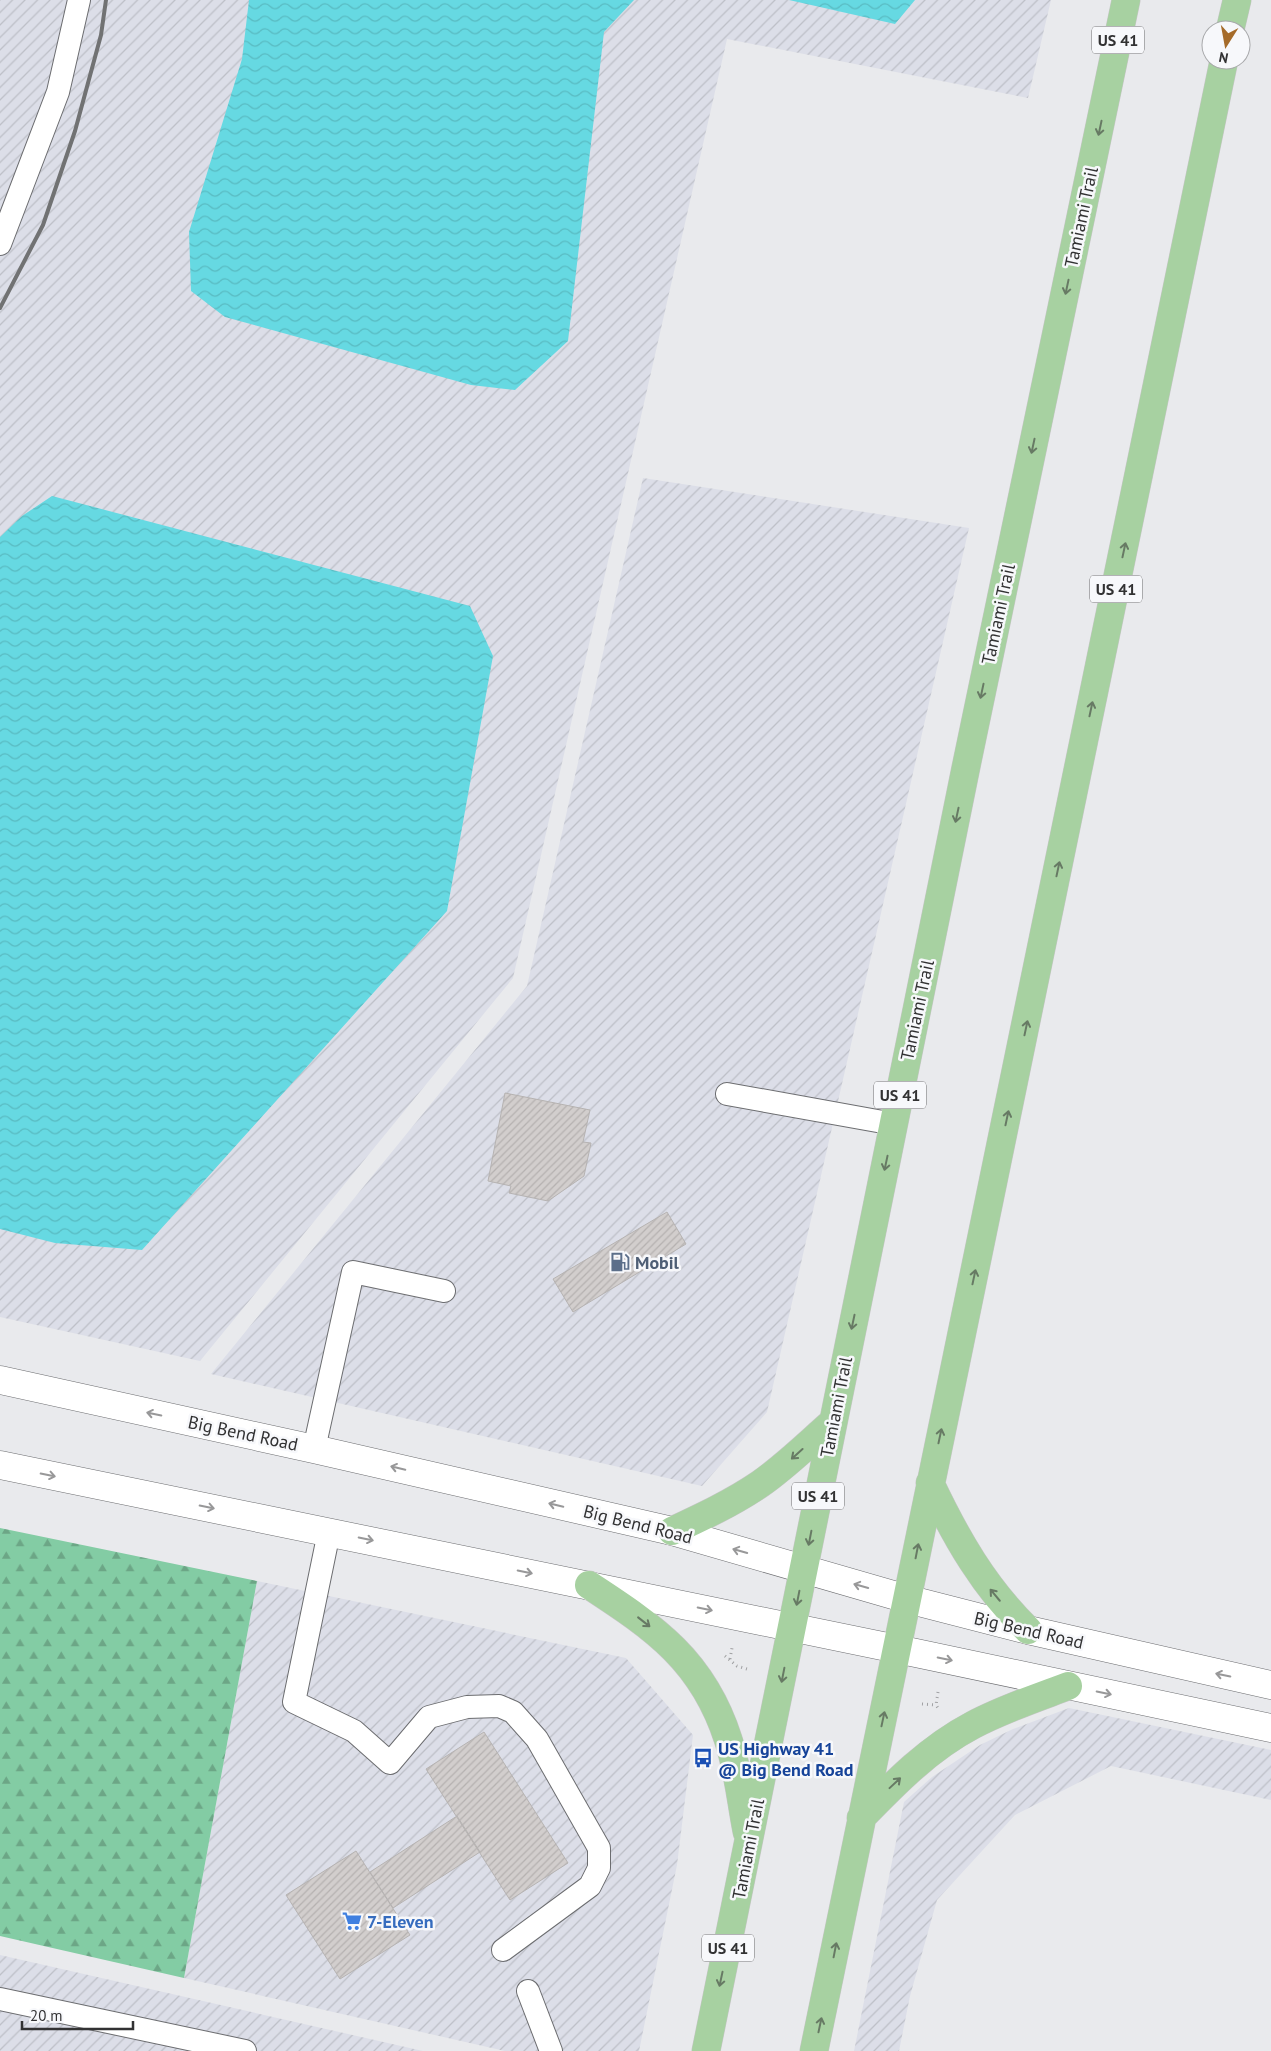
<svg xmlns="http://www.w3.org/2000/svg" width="1271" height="2051" viewBox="0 0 1271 2051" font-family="'PT Sans',sans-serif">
<defs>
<pattern id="industrial-furrows" width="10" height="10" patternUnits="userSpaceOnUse" patternTransform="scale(1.25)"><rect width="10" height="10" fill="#dcdee8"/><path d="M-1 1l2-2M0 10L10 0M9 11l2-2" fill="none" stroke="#bdbfc7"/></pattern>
<pattern id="forest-firs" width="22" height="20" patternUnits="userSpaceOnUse" patternTransform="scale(1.25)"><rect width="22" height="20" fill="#83cca4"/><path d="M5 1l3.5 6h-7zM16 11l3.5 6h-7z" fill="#6ca686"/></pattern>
<pattern id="water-waves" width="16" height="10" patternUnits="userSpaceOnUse" patternTransform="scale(1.25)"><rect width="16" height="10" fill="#66d9e2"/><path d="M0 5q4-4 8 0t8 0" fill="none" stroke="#59bbc2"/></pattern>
<pattern id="building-hatch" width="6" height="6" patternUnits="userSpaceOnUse" patternTransform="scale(1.25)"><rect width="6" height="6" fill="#d2cecd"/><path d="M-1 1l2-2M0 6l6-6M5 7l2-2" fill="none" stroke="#b5b1b0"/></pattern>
</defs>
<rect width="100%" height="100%" fill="#e9eaed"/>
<path fill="url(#industrial-furrows)" d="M 0,0 L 1051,0 L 1028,98 L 727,39 L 513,978 L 200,1361 L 0,1317 Z
M 643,478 L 969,528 L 767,1412 L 702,1486 L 211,1374 L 527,986 Z
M 257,1581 L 626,1658 L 693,1735 L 677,1865 L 639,2051 L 505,2051 L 184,1978 Z
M 1069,1708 L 1271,1750 L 1271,1800 L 1111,1766 L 1015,1815 L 937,1900 L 910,1996 L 899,2051 L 854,2051 L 904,1802 L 932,1777 L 980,1745 L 1013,1729 Z
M 0,1955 L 423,2051 L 0,2051 Z"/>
<path fill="url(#forest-firs)" d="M 0,1528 L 257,1581 L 184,1978 L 0,1936 Z"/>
<path fill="url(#water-waves)" d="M 249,0 L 634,0 L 604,32 L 568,341 L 515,390 L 471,385 L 225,317 L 191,291 L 189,232 L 242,59 Z
M 789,0 L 915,0 L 895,24 Z
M 52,496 L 470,606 L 493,656 L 447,911 L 142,1250 L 55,1243 L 0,1229 L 0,537 L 22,516 Z"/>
<path fill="url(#building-hatch)" stroke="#b6b3b2" d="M 505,1093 L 590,1110 L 583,1142 L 591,1143 L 584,1176 L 548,1201 L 509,1193 L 511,1186 L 488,1181 Z
M 667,1212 L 686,1244 L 573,1312 L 553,1279 Z
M 484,1732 L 568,1863 L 510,1900 L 426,1769 Z
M 457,1816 L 480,1852 L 393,1908 L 370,1872 Z
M 356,1851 L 410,1935 L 340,1979 L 286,1895 Z"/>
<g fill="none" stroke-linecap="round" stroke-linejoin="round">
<defs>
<path id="lane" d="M 0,244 L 58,92 L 79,0
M 727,1094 L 894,1124
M 314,1449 L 353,1272 L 444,1291
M 329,1532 L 294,1702 L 354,1731 L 390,1763 L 429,1717 L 467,1707 L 499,1706 L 513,1712 L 537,1739 L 599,1848 L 599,1868 L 590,1886 L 503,1950
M 528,1991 L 551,2051
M 0,1999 L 245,2051"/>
<path id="street" d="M 907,1599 L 1028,1630 L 1271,1685
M 897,1649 L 1271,1728"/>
<path id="secondary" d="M 0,1380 L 314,1449 L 672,1531 L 907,1599
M 0,1465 L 897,1649"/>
<path id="primary" d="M 1230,30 L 1237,0
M 930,1483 C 956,1538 984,1587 1028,1630
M 672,1531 C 702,1517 732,1503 760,1484 C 786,1466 809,1443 833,1422
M 589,1585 C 655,1628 703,1661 728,1739 C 738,1768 741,1802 747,1832
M 861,1818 C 895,1783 929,1748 973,1725 C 1003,1709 1036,1698 1068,1686
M 706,2051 L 966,767 L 1126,0
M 814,2051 L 1224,60"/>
</defs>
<use href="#lane" stroke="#6c6d70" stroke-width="24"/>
<use href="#street" stroke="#6c6d70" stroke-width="29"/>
<use href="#secondary" stroke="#6c6d70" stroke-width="29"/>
<use href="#primary" stroke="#c6c6c6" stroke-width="29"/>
<path stroke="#a0a1a3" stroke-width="3" stroke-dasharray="1 4" stroke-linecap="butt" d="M 725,1656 L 737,1666 L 750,1670
M 730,1659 L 732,1648
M 938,1692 L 936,1705 L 938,1708
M 922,1704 L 936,1705"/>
<use href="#lane" stroke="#fff" stroke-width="22"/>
<use href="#street" stroke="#fff" stroke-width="28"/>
<use href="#secondary" stroke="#fff" stroke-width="28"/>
<use href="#primary" stroke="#a7d1a1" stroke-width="28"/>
<path stroke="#717273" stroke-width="4" d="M 0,308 L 43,225 L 75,131 L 101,35 L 106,0"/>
</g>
<defs><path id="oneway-shaft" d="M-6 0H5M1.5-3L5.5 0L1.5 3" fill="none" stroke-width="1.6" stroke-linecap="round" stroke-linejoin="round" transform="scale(1.25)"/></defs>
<g stroke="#677a64">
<use href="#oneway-shaft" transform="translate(1100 128) rotate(102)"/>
<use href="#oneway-shaft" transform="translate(1067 287) rotate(102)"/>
<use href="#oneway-shaft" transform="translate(1033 446) rotate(102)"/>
<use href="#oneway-shaft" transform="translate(1124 550) rotate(-78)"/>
<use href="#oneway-shaft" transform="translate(982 691) rotate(102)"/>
<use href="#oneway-shaft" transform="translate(1091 709) rotate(-78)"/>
<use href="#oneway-shaft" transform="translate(957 815) rotate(102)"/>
<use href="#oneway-shaft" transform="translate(1058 869) rotate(-78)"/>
<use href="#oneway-shaft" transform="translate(1026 1028) rotate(-78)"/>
<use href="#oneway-shaft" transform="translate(1007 1118) rotate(-78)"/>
<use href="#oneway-shaft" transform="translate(886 1163) rotate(102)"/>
<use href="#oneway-shaft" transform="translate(974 1277) rotate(-78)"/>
<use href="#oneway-shaft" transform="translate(853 1322) rotate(102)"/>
<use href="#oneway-shaft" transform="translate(940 1436) rotate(-78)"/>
<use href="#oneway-shaft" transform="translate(797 1454) rotate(138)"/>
<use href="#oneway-shaft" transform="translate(810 1538) rotate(101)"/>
<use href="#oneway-shaft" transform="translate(917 1551) rotate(-79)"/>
<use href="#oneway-shaft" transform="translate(995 1595) rotate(-130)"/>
<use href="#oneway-shaft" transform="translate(798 1598) rotate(101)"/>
<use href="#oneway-shaft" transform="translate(644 1622) rotate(38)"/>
<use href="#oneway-shaft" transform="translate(783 1675) rotate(101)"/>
<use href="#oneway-shaft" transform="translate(883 1719) rotate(-78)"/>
<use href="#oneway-shaft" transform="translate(895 1783) rotate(-43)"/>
<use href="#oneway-shaft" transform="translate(835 1950) rotate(-79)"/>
<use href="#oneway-shaft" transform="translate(721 1979) rotate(102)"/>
<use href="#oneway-shaft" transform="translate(820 2025) rotate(-78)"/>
</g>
<g stroke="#989899">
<use href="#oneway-shaft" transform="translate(154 1414) rotate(-168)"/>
<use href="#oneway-shaft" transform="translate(398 1468) rotate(-167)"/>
<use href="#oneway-shaft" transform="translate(48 1475) rotate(11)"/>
<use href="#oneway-shaft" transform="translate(556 1505) rotate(-167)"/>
<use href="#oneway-shaft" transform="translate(207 1507) rotate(11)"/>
<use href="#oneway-shaft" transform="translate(366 1539) rotate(12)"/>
<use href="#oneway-shaft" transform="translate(740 1551) rotate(-164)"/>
<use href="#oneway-shaft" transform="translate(525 1572) rotate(12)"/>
<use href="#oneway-shaft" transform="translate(861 1586) rotate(-164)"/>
<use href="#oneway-shaft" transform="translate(705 1609) rotate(12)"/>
<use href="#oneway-shaft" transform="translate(945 1659) rotate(12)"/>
<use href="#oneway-shaft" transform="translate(1223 1675) rotate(-168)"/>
<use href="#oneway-shaft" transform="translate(1104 1693) rotate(12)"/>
</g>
<defs>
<symbol id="fuel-bare" viewBox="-9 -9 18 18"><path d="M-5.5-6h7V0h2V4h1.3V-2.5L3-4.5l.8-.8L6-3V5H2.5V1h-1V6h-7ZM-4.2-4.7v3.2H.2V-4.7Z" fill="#5c6f8a" stroke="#f7f8fb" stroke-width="2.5" paint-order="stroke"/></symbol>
<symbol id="bus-bare" viewBox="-9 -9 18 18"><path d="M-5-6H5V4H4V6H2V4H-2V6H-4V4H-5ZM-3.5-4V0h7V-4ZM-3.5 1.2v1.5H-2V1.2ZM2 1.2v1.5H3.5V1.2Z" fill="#1a4fb4" stroke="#f7f8fb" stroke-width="2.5" paint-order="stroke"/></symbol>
<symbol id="supermarket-bare" viewBox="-9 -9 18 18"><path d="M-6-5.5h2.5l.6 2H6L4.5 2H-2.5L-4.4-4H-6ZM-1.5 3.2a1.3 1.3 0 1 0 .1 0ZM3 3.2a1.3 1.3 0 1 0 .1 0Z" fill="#3f7fe0" stroke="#f7f8fb" stroke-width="2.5" paint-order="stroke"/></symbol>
</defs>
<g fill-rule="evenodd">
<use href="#fuel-bare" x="606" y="1248" width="28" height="28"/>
<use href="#bus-bare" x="689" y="1744" width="28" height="28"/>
<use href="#supermarket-bare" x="338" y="1907" width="28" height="28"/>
</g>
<g text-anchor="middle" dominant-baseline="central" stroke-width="5" stroke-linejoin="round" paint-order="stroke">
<g fill="#f7f8fb" stroke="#6d6d6f" stroke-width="1">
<rect x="1092" y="26.5" width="52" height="27" rx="4"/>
<rect x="1090" y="575.5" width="52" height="27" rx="4"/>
<rect x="874" y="1081.5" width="52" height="27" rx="4"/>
<rect x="792" y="1482.5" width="52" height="27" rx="4"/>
<rect x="702" y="1934.5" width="52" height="27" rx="4"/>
</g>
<g font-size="16" font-weight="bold" fill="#323233">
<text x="1118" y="40">US 41</text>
<text x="1116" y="589">US 41</text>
<text x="900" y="1095">US 41</text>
<text x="818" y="1496">US 41</text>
<text x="728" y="1948">US 41</text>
</g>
<g font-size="18" fill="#323233" stroke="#f7f8fb">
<text transform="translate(1081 217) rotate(-78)">Tamiami Trail</text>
<text transform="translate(998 614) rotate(-78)">Tamiami Trail</text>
<text transform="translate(917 1010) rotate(-78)">Tamiami Trail</text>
<text transform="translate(836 1407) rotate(-79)">Tamiami Trail</text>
<text transform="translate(243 1433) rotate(12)">Big Bend Road</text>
<text transform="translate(638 1524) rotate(14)">Big Bend Road</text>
<text transform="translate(1029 1630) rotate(13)">Big Bend Road</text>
<text transform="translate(748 1849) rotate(-79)">Tamiami Trail</text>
</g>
<g font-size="18" font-weight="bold" fill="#4e5e75" stroke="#f7f8fb" text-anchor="start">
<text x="635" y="1262">Mobil</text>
</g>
<g font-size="18" font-weight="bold" fill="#164399" stroke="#f7f8fb" text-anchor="start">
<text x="718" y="1748">US Highway 41<tspan x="718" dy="21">@ Big Bend Road</tspan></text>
</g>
<g font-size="18" font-weight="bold" fill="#366cbe" stroke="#f7f8fb" text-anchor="start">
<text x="367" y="1921">7-Eleven</text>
</g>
</g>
<g transform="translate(1226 45) rotate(191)"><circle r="24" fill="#f7f8fb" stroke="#a8a9ab"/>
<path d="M0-4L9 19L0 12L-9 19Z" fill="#a56b2a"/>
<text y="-8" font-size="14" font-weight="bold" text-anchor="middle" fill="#323233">N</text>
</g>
<path d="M22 2021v8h111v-8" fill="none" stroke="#323233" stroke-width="2.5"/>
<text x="30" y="2021" font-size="15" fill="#323233" stroke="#f7f8fb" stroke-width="4" paint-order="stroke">20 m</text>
</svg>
